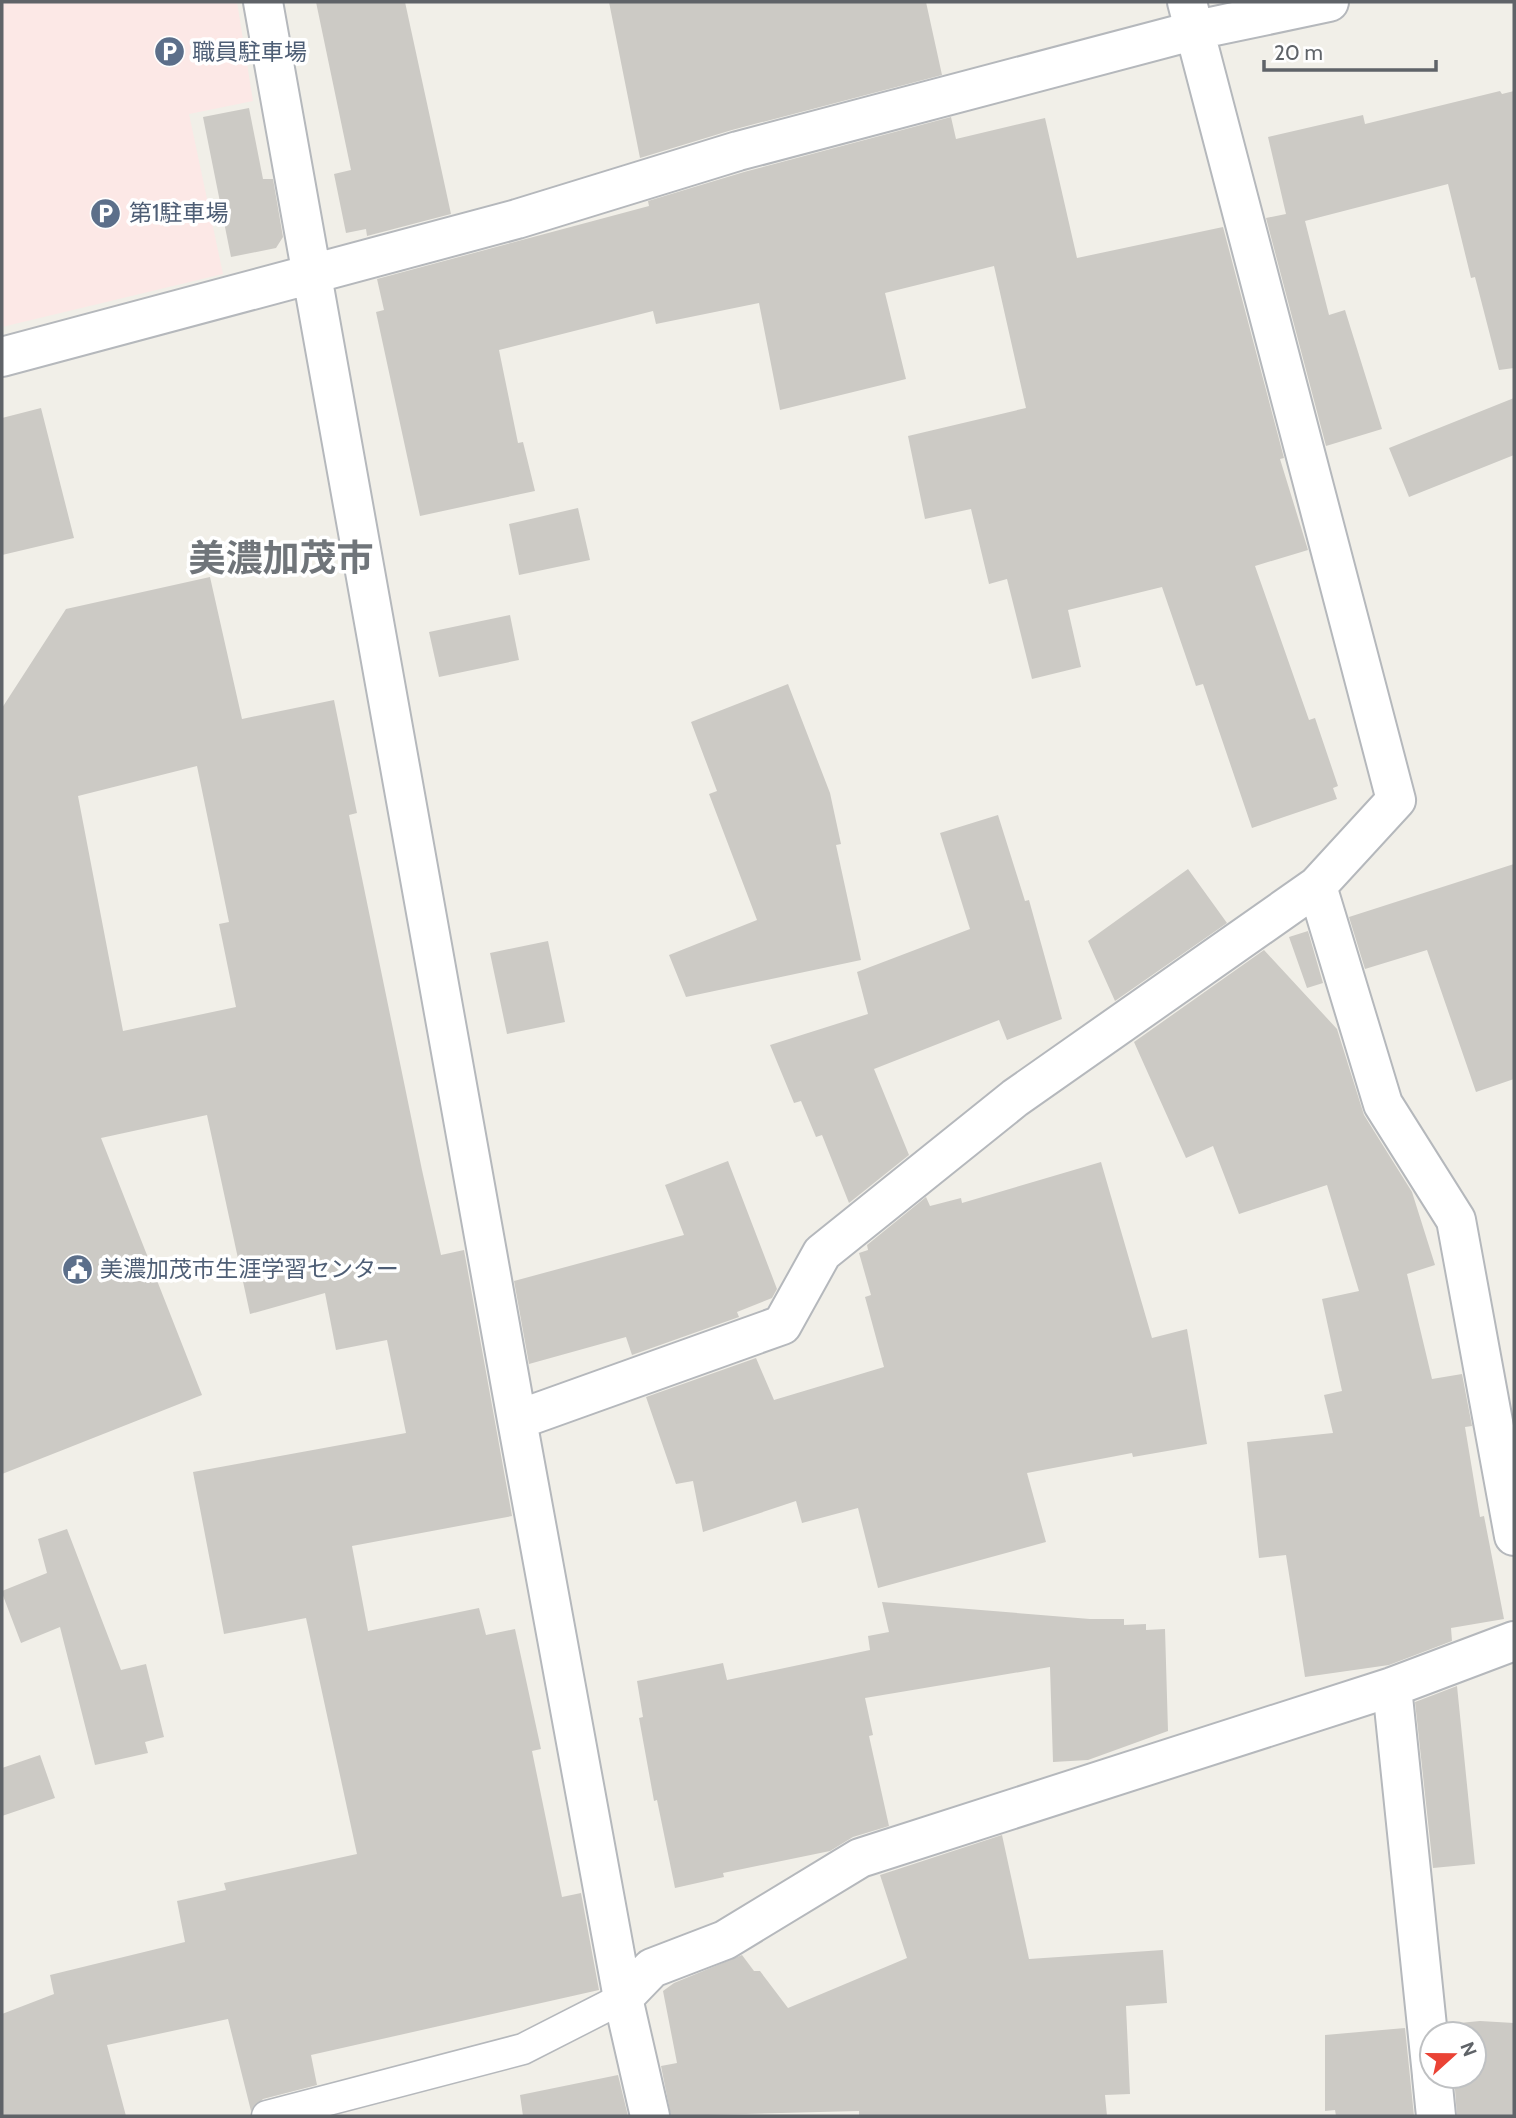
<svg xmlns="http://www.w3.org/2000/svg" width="1516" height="2118" viewBox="0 0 1516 2118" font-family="Cabin,'Noto Sans JP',sans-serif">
<rect width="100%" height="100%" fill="#f1efe8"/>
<path fill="#fce8e6" d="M 2,2 L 237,2 L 253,101 L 189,114 L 223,274 L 2,327 Z"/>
<path fill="#cccac5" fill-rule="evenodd" d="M 316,2 L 405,2 L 451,214 L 367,236 L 366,229 L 346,233 L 334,174 L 351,170 Z
M 609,2 L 926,2 L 942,75 L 732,130 L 640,158 Z
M 1500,91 L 1502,94 L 1514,91 L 1514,368 L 1499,370 L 1475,277 L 1471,278 L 1448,184 L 1305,221 L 1329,315 L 1345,310 L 1382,429 L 1326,446 L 1266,218 L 1286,214 L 1268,137 L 1363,115 L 1365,124 Z
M 249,108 L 263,179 L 273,179 L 283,237 L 276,248 L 231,257 L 203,117 Z
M 951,117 L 956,139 L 1045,118 L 1077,258 L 1223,227 L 1284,458 L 1280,459 L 1308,550 L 1255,566 L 1309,720 L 1315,718 L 1338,786 L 1333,788 L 1337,799 L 1252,828 L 1203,684 L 1196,686 L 1162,587 L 1068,610 L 1081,667 L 1032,679 L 1007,579 L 989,584 L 971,509 L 925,519 L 908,436 L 1026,408 L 994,266 L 885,293 L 906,379 L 780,410 L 759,303 L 656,324 L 653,311 L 499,350 L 518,443 L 523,442 L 535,491 L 420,516 L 376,312 L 384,310 L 377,279 L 649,206 L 648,201 L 744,172 Z
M 1514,398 L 1514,455 L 1409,497 L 1389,448 Z
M 41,408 L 74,538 L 2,555 L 2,418 Z
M 578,508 L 590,560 L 519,575 L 509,524 Z
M 210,577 L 242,719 L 334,700 L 357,813 L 349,815 L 422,1170 L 441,1255 L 464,1250 L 512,1516 L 352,1546 L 368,1631 L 479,1608 L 486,1635 L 515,1629 L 541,1749 L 532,1751 L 562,1897 L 581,1893 L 599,1990 L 311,2055 L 317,2085 L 263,2099 L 251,2111 L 228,2019 L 107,2045 L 126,2116 L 2,2116 L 2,2014 L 54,1994 L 50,1975 L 185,1942 L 177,1901 L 226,1890 L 224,1883 L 357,1854 L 306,1618 L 224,1634 L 193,1472 L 406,1433 L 387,1340 L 336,1350 L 325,1293 L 250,1314 L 207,1115 L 101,1138 L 202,1395 L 2,1474 L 2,708 L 66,609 ZM 197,766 L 229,922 L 219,924 L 236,1007 L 123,1031 L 78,796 Z
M 510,615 L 519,660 L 439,677 L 429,632 Z
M 788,684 L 830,793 L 841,844 L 836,845 L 861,960 L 686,997 L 669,955 L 757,920 L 709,794 L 717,791 L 691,722 Z
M 998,815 L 1025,901 L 1029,900 L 1062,1019 L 1007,1040 L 999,1020 L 874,1069 L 909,1155 L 849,1203 L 822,1135 L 816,1137 L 801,1101 L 794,1103 L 770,1045 L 868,1014 L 857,972 L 970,929 L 940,833 Z
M 1514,864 L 1514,1079 L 1476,1092 L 1427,950 L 1365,969 L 1349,917 Z
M 1188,869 L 1227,923 L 1115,1001 L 1088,941 Z
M 1308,931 L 1323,983 L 1307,988 L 1289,937 Z
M 548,941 L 565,1022 L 507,1034 L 490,953 Z
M 1264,950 L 1337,1029 L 1364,1115 L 1412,1192 L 1435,1265 L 1407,1274 L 1432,1379 L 1462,1374 L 1472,1426 L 1465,1427 L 1480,1517 L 1484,1516 L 1504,1619 L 1451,1628 L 1452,1641 L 1389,1665 L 1305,1677 L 1286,1555 L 1259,1558 L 1247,1442 L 1333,1433 L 1324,1395 L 1342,1391 L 1322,1299 L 1359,1291 L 1327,1185 L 1239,1214 L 1213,1146 L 1186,1158 L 1134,1042 Z
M 728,1161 L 777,1289 L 772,1298 L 737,1312 L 739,1317 L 632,1355 L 626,1337 L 529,1364 L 514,1281 L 684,1235 L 665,1185 Z
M 1101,1162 L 1152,1338 L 1187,1329 L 1207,1444 L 1133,1457 L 1132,1453 L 1027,1473 L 1046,1542 L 878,1588 L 858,1508 L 802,1523 L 796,1501 L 703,1532 L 693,1481 L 676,1484 L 646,1397 L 756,1358 L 774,1400 L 884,1367 L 865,1297 L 871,1295 L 859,1253 L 868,1250 L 867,1245 L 926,1197 L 930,1206 L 961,1198 L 962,1203 Z
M 67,1529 L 121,1670 L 146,1664 L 164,1737 L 145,1742 L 148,1753 L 95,1765 L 60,1627 L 21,1643 L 2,1593 L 2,1591 L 47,1573 L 38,1539 Z
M 882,1602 L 1090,1619 L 1124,1619 L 1124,1625 L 1146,1624 L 1146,1630 L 1165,1629 L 1168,1731 L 1088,1760 L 1053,1762 L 1050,1667 L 865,1698 L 873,1735 L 869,1736 L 889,1826 L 853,1837 L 830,1851 L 723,1873 L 724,1877 L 675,1888 L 657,1800 L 654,1801 L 639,1718 L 643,1717 L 637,1681 L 723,1663 L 727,1680 L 870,1650 L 868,1636 L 889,1632 Z
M 1457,1686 L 1475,1864 L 1433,1868 L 1415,1702 Z
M 40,1755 L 55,1798 L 2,1816 L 2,1768 Z
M 1002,1835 L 1029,1959 L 1163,1950 L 1167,2003 L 1126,2006 L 1130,2094 L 1105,2095 L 1107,2116 L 859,2116 L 859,2111 L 671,2116 L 661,2066 L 677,2063 L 663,1991 L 674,1983 L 742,1955 L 754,1971 L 760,1971 L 788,2008 L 907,1958 L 880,1875 Z
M 1480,2021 L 1514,2023 L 1514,2116 L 1457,2116 L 1454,2076 L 1474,2076 L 1474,2034 L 1450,2034 L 1449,2024 Z
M 1405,2028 L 1414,2116 L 1336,2116 L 1335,2110 L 1325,2111 L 1325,2035 Z
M 618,2075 L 628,2116 L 523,2116 L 520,2095 Z"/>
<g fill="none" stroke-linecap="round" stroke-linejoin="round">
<defs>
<path id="service" d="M 267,2116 L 523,2049 L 623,1998"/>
<path id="minor" d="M 263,2 L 517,1420 L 623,1998 L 650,2116
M 2,357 L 517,219 L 738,151 L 1196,30 L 1329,2
M 1317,886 L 1383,1104 L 1456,1220 L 1514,1536
M 517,1420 L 782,1325 L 822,1253 L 1015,1098 L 1317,886 L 1396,800 L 1187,2
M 1392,1687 L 1432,2075
M 623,1998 L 652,1968 L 725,1940 L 860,1858 L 1392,1687 L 1514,1641
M 1432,2076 L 1436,2116"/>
</defs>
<use href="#service" stroke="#b5b8bc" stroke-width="33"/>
<use href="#minor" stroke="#b5b8bc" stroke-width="42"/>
<use href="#service" stroke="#fff" stroke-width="30"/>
<use href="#minor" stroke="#fff" stroke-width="38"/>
</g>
<defs>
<symbol id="parking-disc" viewBox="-11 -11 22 22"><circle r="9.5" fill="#5c6f8a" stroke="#fff"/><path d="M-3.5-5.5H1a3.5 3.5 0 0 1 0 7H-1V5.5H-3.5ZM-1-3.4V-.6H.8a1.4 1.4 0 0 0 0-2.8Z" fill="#fff"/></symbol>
<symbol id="civic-disc" viewBox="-11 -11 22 22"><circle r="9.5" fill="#5c6f8a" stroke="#fff"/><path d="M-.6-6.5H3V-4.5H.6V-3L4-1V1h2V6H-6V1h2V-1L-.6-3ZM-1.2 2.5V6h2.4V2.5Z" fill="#fff"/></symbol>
</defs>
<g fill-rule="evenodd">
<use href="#parking-disc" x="152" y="34" width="35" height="35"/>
<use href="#parking-disc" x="88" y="196" width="35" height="35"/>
<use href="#civic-disc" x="60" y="1252" width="35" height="35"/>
</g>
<g text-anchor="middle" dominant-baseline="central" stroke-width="7" stroke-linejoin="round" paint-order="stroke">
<g font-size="23" fill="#4e5e75" stroke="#fff" text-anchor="start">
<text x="192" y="52">職員駐車場</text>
<text x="129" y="213">第1駐車場</text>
<text x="100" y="1269">美濃加茂市生涯学習センター</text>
</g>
<g font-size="37" font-weight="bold" fill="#70757a" stroke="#fff">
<text x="281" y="557">美濃加茂市</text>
</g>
</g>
<rect width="1516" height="2118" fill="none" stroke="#5f6368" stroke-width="7"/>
<g transform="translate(1453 2055) rotate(69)"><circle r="33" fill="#ffffff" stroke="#bfc1c3" stroke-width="2"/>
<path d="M0-5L12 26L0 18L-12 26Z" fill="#ea4335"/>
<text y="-10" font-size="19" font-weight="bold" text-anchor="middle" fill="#5f6368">N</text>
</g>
<path d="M1264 60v10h172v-10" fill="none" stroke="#5f6368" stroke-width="3.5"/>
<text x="1274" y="60" font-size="21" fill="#5f6368" stroke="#ffffff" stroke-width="5" paint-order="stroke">20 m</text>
</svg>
